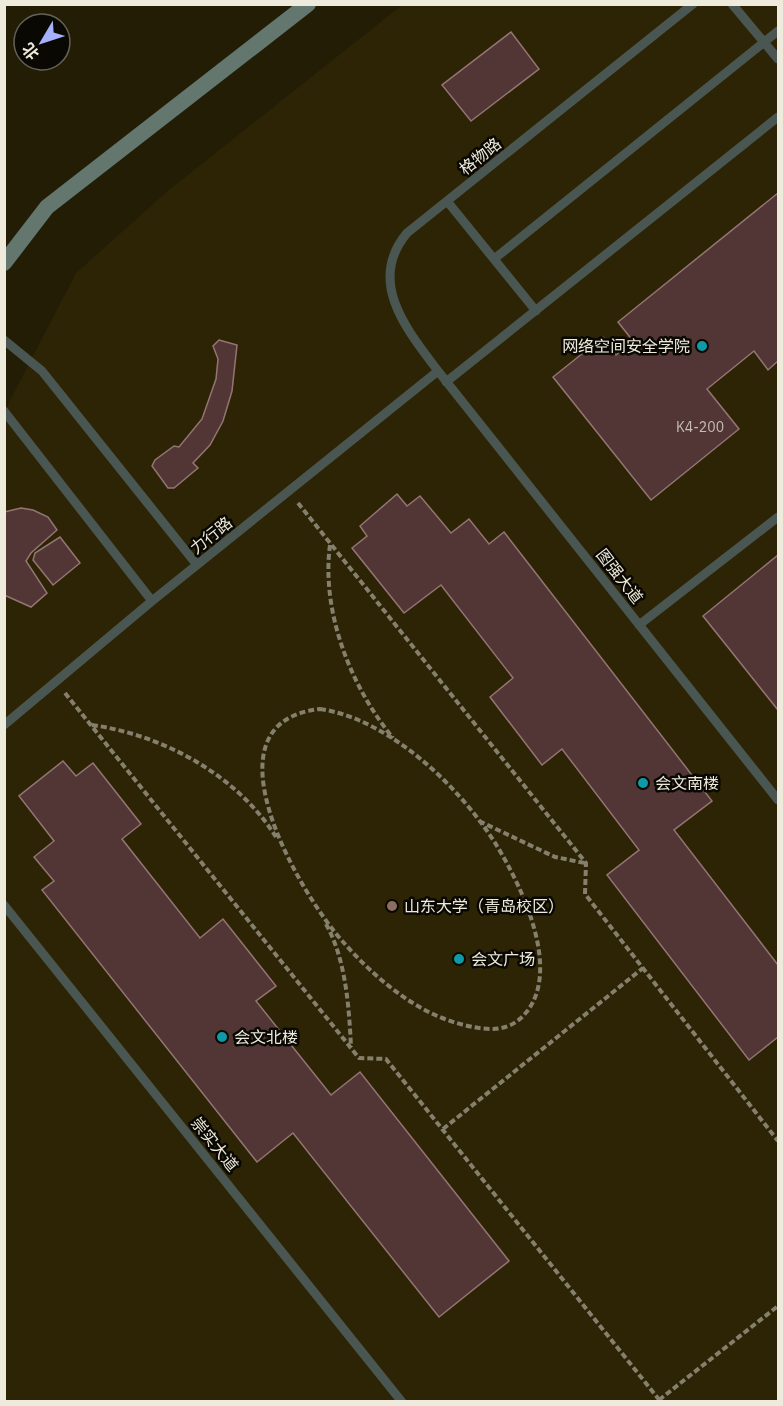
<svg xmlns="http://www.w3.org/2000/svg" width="783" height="1406" viewBox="0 0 783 1406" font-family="'IBM Plex Sans','Noto Sans SC',sans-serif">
<rect width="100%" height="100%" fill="#231d06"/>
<path fill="#2c2404" d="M 402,5 L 778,5 L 778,1401 L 5,1402 L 5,410 L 76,273 L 170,189 Z"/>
<path fill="#513635" stroke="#947574" stroke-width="1.5" d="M 511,32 L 539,69 L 471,121 L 442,85 Z
M 778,193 L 778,361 L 768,370 L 754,351 L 707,389 L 739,429 L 651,500 L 553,377 L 603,337 L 616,355 L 633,341 L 618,322 Z
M 219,340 L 237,345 L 232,391 L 223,421 L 210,445 L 193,463 L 198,468 L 174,488 L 168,488 L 152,466 L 155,460 L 174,446 L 179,447 L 202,419 L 216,379 L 218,359 L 213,346 Z
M 397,494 L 407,506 L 420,496 L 451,533 L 469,519 L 489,544 L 504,532 L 712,801 L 674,830 L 778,965 L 778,1037 L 749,1060 L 607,875 L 639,850 L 562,749 L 542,765 L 490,697 L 513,678 L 441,585 L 404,613 L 352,548 L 367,536 L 360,526 Z
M 21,508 L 33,510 L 48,517 L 57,530 L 31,553 L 26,561 L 47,593 L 31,607 L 4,595 L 4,512 Z
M 60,537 L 80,563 L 53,585 L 33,560 L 35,553 Z
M 778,555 L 778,710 L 703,616 Z
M 63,761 L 76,776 L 93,763 L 141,824 L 122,839 L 200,938 L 223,919 L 276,986 L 256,1001 L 331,1095 L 360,1072 L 509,1261 L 439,1317 L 293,1133 L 257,1162 L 42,890 L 54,881 L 34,857 L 54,841 L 19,796 Z"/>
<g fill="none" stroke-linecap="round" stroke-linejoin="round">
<path stroke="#85806d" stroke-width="4" stroke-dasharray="6 3" stroke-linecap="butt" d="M 298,503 L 586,863 L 585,894 L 778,1141
M 330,545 C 321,612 351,687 393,738
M 65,693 L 359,1058 L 386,1059 L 661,1402
M 320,709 C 390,719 461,788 497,846 C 522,887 564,974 523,1016 C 507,1033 485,1030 464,1025 C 417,1014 375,978 344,943 C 301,896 198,722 320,709 Z
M 92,725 C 163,735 237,775 276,837
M 479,821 L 555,857 L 585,863
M 326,924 C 346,960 349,1007 351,1047
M 443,1129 L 643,968
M 659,1400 L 778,1306"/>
<path stroke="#4a5651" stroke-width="9" d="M 693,4 L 407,233 C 366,282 408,331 438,371 L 778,800
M 732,4 L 778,59
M 447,201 L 536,311
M 494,259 L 778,31
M 4,340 L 42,371 L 197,565
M 446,382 L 778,117
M 4,411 L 152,601
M 639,625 L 778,517
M 4,725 L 152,601 L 438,371
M 4,905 L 402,1402"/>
<path stroke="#63776f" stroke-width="16" d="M 4,263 L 47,207 L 308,4"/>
</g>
<g fill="#0f9aa8" stroke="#0a0802" stroke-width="2">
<circle cx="702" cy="346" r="6"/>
<circle cx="643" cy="783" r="6"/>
<circle cx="459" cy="959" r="6"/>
<circle cx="222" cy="1037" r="6"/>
</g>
<circle fill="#8d6e63" stroke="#0a0802" stroke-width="2" cx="392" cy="906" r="6"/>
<g text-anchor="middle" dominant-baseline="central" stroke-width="5" stroke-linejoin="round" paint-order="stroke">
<g font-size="14" fill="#c7bdb2">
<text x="700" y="427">K4-200</text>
</g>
<g font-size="16" fill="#eeeadc" stroke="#0a0802">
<text transform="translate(480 156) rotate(-39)">格物路</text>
<text transform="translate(211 535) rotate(-39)">力行路</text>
<text transform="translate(620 576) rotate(52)">图强大道</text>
<text transform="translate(215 1144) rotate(51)">崇实大道</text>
</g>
<g font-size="16" fill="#eeeadc" stroke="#0a0802" text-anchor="start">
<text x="690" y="346" text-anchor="end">网络空间安全学院</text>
<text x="655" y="783">会文南楼</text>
<text x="404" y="906">山东大学（青岛校区）</text>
<text x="471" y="959">会文广场</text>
<text x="234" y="1037">会文北楼</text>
</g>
</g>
<rect width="783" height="1406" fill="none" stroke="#eeeadc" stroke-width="12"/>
<g transform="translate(42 42) rotate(231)"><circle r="28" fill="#0a0802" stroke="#656259" stroke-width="1.5"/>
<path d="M0-4.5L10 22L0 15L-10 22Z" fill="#a5b1fc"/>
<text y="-9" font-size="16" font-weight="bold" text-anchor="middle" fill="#eeeadc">北</text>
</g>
</svg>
